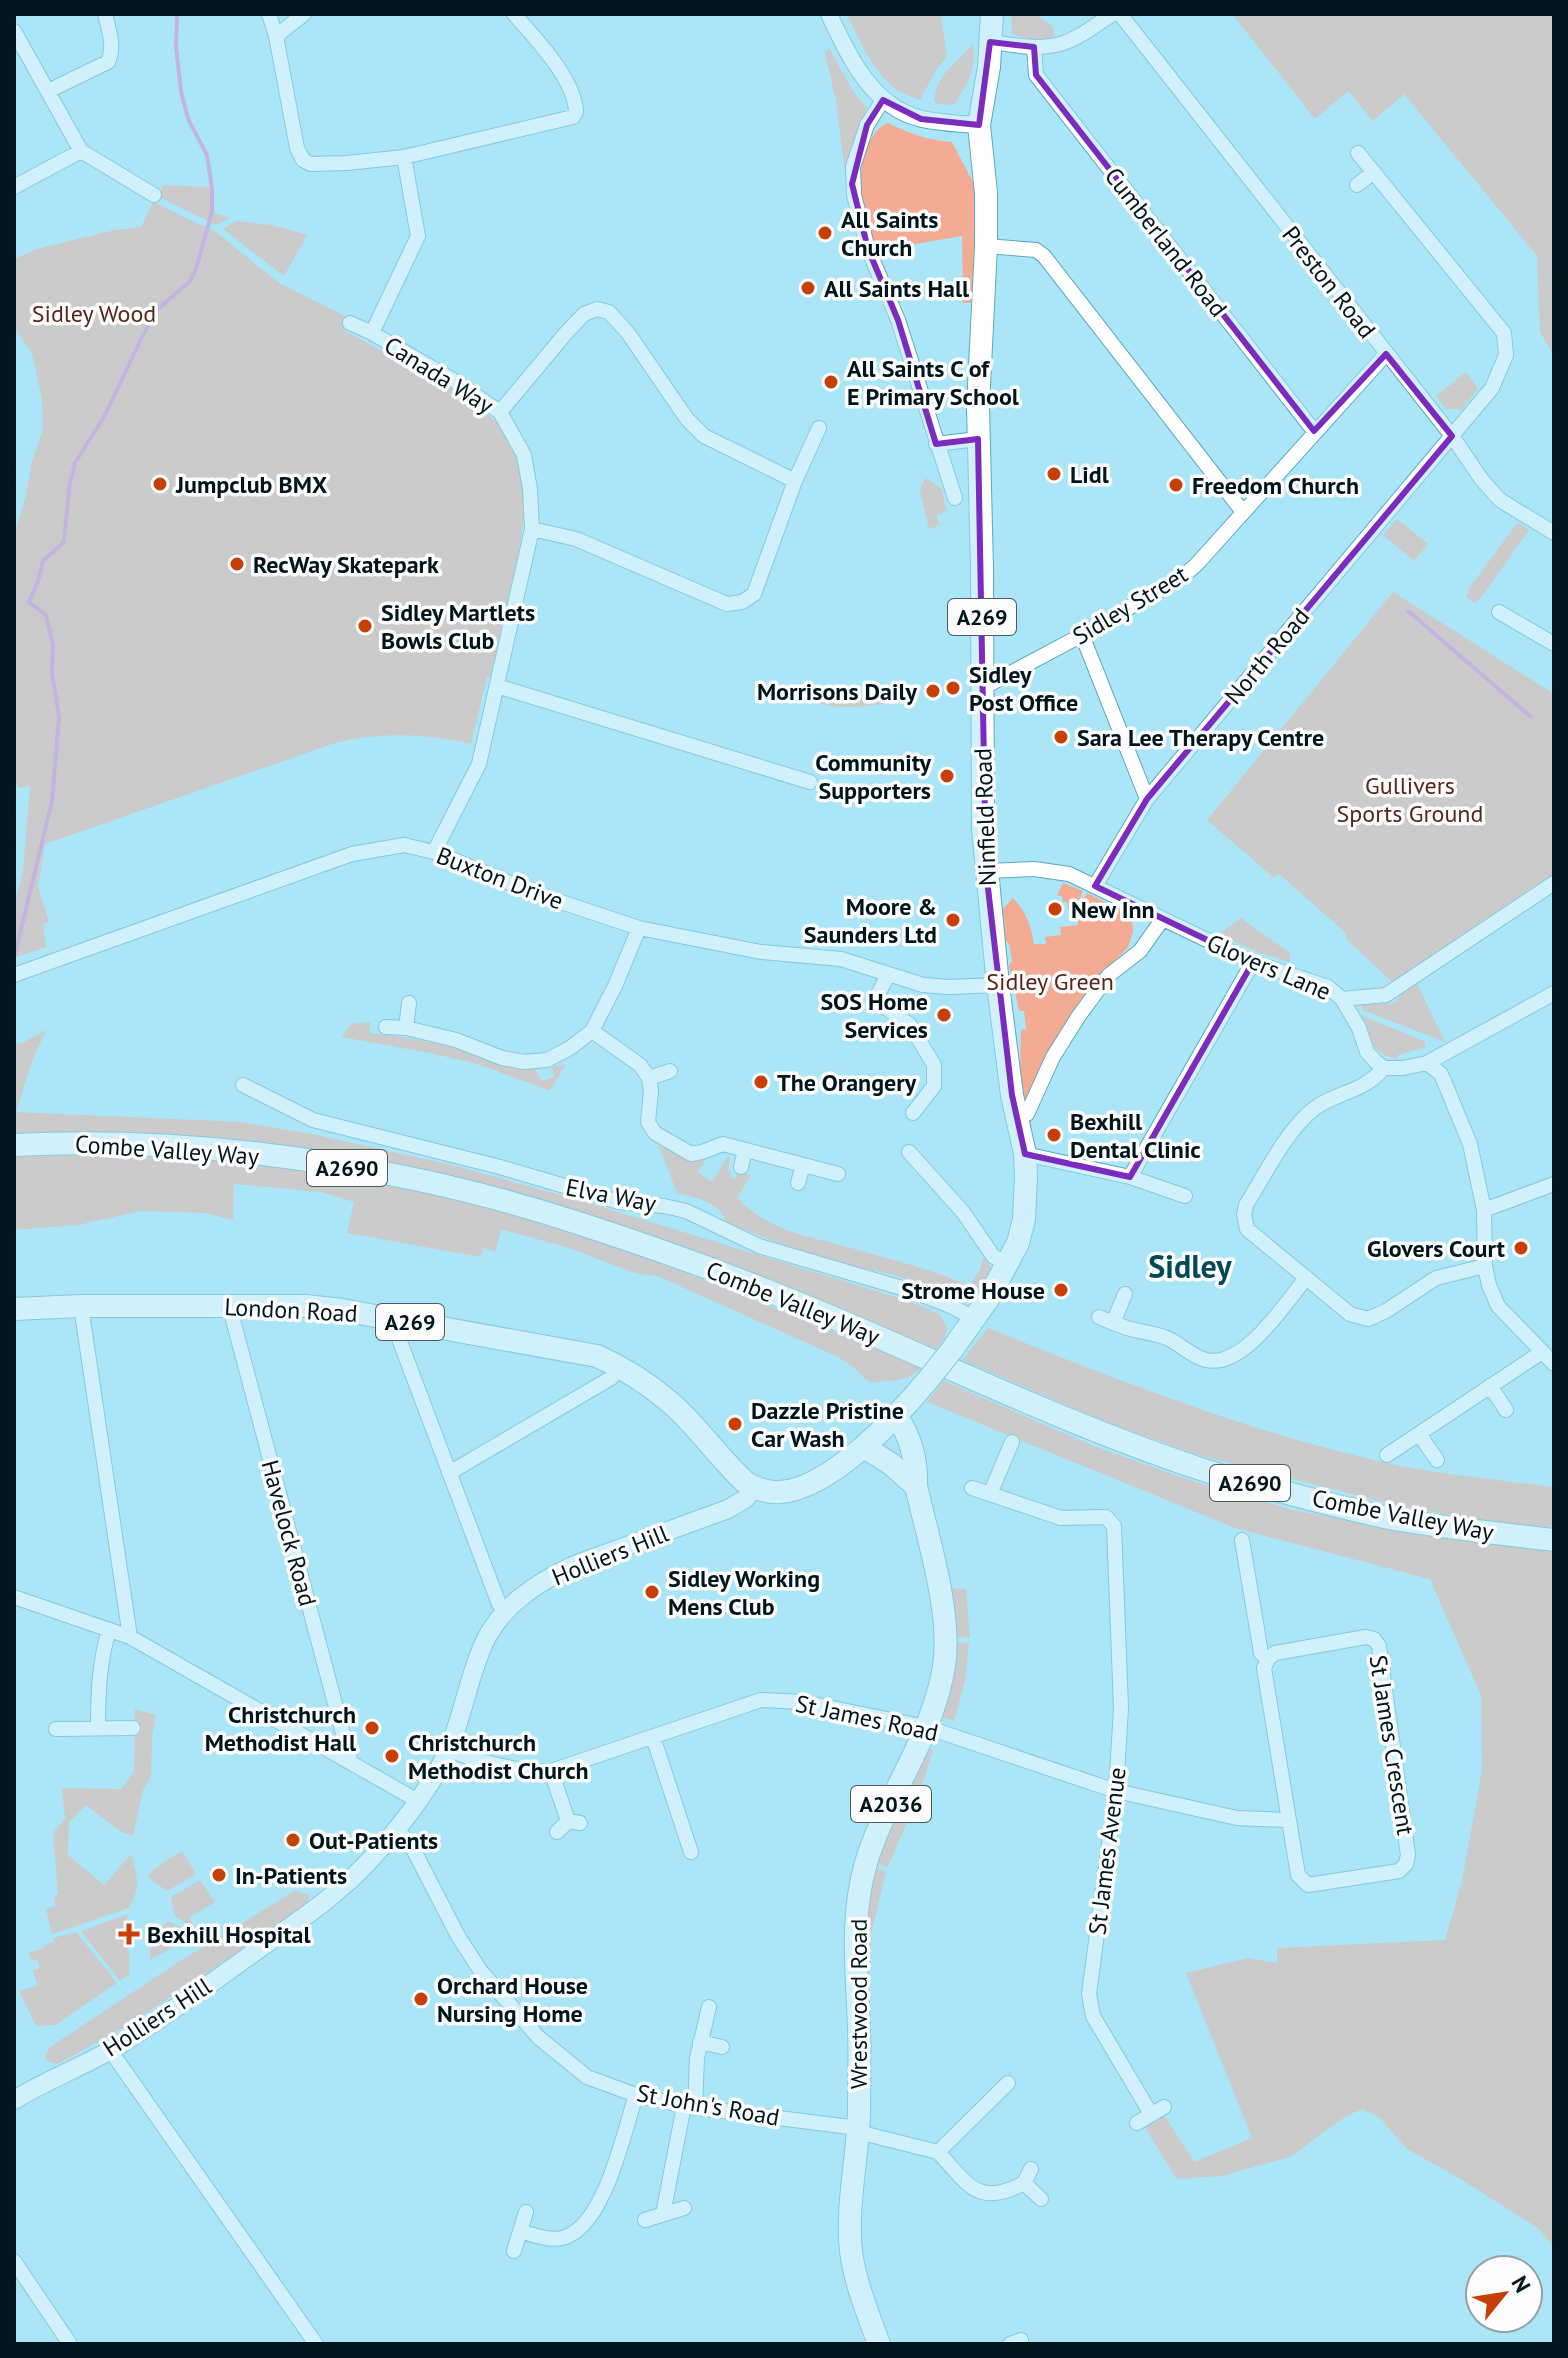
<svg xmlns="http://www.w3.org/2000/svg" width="1568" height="2358" viewBox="0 0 1568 2358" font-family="'PT Sans',sans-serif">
<rect width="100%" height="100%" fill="#aae6f8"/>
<path fill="#f4ab94" d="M 847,14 L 941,14 L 947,57 L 936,70 L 920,100 C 913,97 903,94 896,89 C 875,74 858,38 847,14 Z
M 1011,14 L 1035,14 L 1053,26 L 1054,39 L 1034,40 L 1012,34 Z
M 1232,14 L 1554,14 L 1554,356 L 1540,332 L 1537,256 L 1404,94 L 1373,121 L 1348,91 L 1315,119 Z
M 973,43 C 976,72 969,81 954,105 L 937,104 L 934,101 C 937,72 957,64 973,43 Z
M 829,48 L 853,91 L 867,108 L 851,147 L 846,180 L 836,101 L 825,52 Z
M 888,123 C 908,133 930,141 952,142 L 978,192 L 977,302 L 963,303 L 962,236 L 875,251 C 868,231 861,211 860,189 C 859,170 868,129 888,123 Z
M 164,185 L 211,187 L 213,205 L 210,208 L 211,212 L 230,218 L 216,225 L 157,196 Z
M 153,202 L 216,232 L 279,283 L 349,318 L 344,330 L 446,387 L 448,385 C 466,397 486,410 501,427 C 541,474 520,546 508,599 C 502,625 496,652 490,678 L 487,677 L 471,744 C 425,733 381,732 335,743 L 45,844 L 38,887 L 49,922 L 43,924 L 46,947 L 14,958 L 14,908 L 23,870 L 30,786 L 18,788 L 14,774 L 14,536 L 26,495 L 31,465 L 43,429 L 42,400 L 35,366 L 32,354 L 14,327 L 14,259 L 37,249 L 115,230 L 141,227 Z
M 236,221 L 272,225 L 307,235 L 284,276 L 223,229 Z
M 1466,372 L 1478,389 L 1462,409 L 1446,409 L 1436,396 Z
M 925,478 L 941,488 L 947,512 L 937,515 L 939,524 L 949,522 L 929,529 L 920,491 Z
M 1397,519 L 1428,544 L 1414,561 L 1383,535 Z
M 1518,522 L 1529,530 L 1483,595 L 1475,603 L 1466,597 L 1470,587 Z
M 1393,592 L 1554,694 L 1554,877 L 1406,976 L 1392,982 L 1346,939 L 1346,933 L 1279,874 L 1274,878 L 1207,820 Z
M 812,685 L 868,697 L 896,699 L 895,702 C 869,706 832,713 809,698 Z
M 1063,883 L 1083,891 L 1078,903 L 1081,903 L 1087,893 L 1125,912 L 1132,919 L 1133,932 L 1128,947 L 1106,971 L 1029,1100 L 1023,1099 L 1020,1071 L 1021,1030 L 1026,1029 L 1024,1011 L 1019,1011 L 1009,965 L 1012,960 L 1009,944 L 1005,940 L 1004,917 L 1001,911 L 1013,898 C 1026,911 1031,926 1034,944 L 1046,944 L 1045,937 L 1061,935 L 1060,927 L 1078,925 L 1076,909 L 1068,910 L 1067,902 L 1063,902 L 1062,896 L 1057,896 Z
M 1241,918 L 1290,953 L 1290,962 L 1257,952 L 1219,934 Z
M 1416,981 L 1445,1042 L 1363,1010 L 1361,1005 L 1395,1003 L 1406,988 Z
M 1360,1015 L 1424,1041 L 1426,1047 L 1398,1055 L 1398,1059 C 1371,1055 1369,1037 1360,1015 Z
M 370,1022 L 370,1033 C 426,1039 479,1053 534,1068 L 542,1081 L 554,1077 L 552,1067 L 566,1064 L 550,1091 L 481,1065 L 435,1054 L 342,1037 L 351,1024 Z
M 46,1030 L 31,1064 L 16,1112 L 242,1122 L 317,1135 L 456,1166 L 585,1202 L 909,1301 L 940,1314 L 947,1328 L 945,1338 L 936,1349 L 674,1245 L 446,1177 L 14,1136 L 14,1044 L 22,1043 Z
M 662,1146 L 688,1160 L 709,1154 L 698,1172 L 712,1182 L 728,1156 L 730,1159 L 728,1170 L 731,1172 L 730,1178 L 736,1179 L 737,1173 L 751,1175 L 737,1198 C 770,1230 801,1235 844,1246 C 886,1258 929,1268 970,1286 L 980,1270 L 983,1257 L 992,1269 L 977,1290 L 966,1296 L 885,1273 L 840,1264 L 775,1242 L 726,1222 C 719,1201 697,1198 677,1193 L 660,1149 L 656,1147 Z
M 61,1152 L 193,1156 L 313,1170 L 367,1179 L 493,1206 L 666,1265 L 922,1367 C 908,1383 889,1380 870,1383 L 852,1366 L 836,1356 L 657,1276 L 635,1273 L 566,1247 L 501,1229 L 496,1251 L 483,1248 L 481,1257 L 347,1233 L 354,1202 L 321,1192 L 234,1184 L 233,1220 L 206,1213 L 140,1211 L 78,1225 L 14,1230 L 14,1155 Z
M 988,1328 C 1114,1379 1241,1429 1374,1460 C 1432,1474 1494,1479 1554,1487 L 1554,1528 L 1481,1520 L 1394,1505 L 1198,1455 L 1106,1422 L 962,1360 Z
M 944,1381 L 1094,1446 L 1189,1480 L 1293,1510 L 1391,1528 L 1554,1550 L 1554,2247 L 1538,2228 L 1457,2177 L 1407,2149 L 1380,2118 L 1363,2109 L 1348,2115 L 1290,2157 L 1221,2176 L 1177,2179 L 1145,2128 L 1165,2116 L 1194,2162 L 1252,2138 L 1186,1973 L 1248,1958 L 1277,1963 L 1277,1948 L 1445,1940 L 1462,1881 L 1482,1770 L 1481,1696 L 1430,1579 L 1235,1528 L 927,1402 Z
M 947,1588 L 966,1589 L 970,1638 L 953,1637 Z
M 954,1641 L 969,1643 L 965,1681 L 954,1721 L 938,1716 Z
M 135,1709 L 156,1715 L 152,1737 L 151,1776 L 143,1790 L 133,1836 L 121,1832 L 86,1805 L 69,1822 L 68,1855 L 104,1885 L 131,1854 C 138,1878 141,1886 129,1908 L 52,1934 L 46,1909 L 55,1906 L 54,1896 L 58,1894 L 53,1836 L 55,1830 L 65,1819 L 62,1788 L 121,1789 L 134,1772 Z
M 926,1747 L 933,1750 L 920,1791 L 888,1867 L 874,1863 Z
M 182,1851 L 196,1874 L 167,1891 L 147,1877 L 156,1867 Z
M 873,1867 L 886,1871 L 871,1935 L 870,1972 L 864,1973 L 863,1930 Z
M 200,1880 L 215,1902 L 189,1918 L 198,1932 L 174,1915 L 171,1897 Z
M 296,1890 L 309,1895 L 309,1905 L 128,2025 L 58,2064 L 48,2062 L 45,2056 L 50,2047 L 180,1961 Z
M 128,1914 C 123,1935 132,1954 129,1975 L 120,1981 L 81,1931 Z
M 168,1921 L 180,1927 L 187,1939 L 150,1960 C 150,1939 153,1935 168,1921 Z
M 76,1932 L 117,1983 L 55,2025 L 36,2026 L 19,1991 L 37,1986 L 33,1970 L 40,1968 L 37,1959 L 31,1960 L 29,1952 L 45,1948 L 44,1945 L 54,1942 L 53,1938 Z"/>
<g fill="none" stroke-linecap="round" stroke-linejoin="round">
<path stroke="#e478c7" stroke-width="4" d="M 1408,611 L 1531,717
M 15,954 L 52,801 L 59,717 L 52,673 L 53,645 L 46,615 L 29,602 L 38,581 L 43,561 L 64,542 L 69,488 L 75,463 L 105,415 L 143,335 L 159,308 L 190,281 L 196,269 L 212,211 L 212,188 L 207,155 L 188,119 L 181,91 L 176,47 L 177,14"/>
<defs>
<path id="minor" d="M 269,14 L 276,36 L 297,148 L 303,160 L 311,164 L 347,163 L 404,157 L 573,117 L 576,112 C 575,79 535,38 514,14
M 1120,14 L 1452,436 L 1482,480 L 1500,500 L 1554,533
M 14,31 L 81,151 L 154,195
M 276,36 L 304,14
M 990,42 C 1011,44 1034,50 1056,45 C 1076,41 1095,25 1113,14
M 1034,47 L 1036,75 L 1314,431
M 48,91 L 108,62 C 115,46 109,31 105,14
M 883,100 L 867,125 L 853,167 L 854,195 L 868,249 L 898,320 L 955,498
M 1357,185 L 1374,172
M 14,187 L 81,151
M 986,246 L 1036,250 L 1044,256 L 1243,512
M 350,323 L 372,333 L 453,380 L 500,412 L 524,455 L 530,489 L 532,529 L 479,764 L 434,852
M 372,333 L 418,236 L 404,157
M 500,412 L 566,333 L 584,314 L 597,309 L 609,312 L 628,333 L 687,419 L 704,436 L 795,481
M 936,444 L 978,439
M 532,529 L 576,539 L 727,604 L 742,602 L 754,594 L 795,481 L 819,428
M 1499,612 L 1554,644
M 1082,635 L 1147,799
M 982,684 L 990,684 L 1082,635 L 1182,577 L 1196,565 L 1386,354
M 497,686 L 810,782
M 986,871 L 1034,869 L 1069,874 L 1253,962 L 1328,987 L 1342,999 L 1359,1028 L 1367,1052 L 1375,1061 L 1384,1068 L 1403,1068 L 1427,1063 L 1441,1074 L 1470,1144 L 1484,1210 L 1485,1266 L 1489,1285 L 1498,1306 L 1554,1364
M 1095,886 L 1147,799 L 1492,388 L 1506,355 L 1504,333 L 1358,153
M 14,975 L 352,854 L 404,845 L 434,852 L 537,894 L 639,928 L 761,952 L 841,959 L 923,985 L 949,987 L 998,985
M 888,975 L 875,1000 L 910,1025 L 934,1065 L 934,1086 L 913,1113
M 1342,999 L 1386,995 L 1554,883
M 386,1027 L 406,1028 L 456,1040 L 502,1058 L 524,1062 L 547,1060 L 570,1048 L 592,1031 L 615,986 L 639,928
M 406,1028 L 409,1003
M 592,1031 L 640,1065 L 649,1078 L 651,1091 L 648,1122 L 655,1133 L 691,1154 L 702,1152 L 723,1144 L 838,1174
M 1427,1063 L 1554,993
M 1384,1068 C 1361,1094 1338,1091 1315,1108 C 1286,1130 1265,1175 1246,1205 L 1244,1215 L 1247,1229 L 1350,1314 L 1368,1319 L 1386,1311 L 1436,1278 L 1485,1266
M 649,1078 L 670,1071
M 243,1085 L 313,1120 L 500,1167 L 619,1202 L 664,1206 L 686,1211 L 759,1246 L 912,1291 L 953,1307 L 975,1319
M 1017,1116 L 1027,1114 L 1053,1057 L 1078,1017 L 1109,975 L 1140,951 L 1162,920
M 909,1152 L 963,1212 L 993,1256 L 1007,1265
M 1025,1154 L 1130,1177 L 1185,1196
M 741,1167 L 745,1150
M 1130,1177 L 1253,962
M 798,1183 L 803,1165
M 1484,1210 L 1554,1184
M 229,1305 L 350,1760
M 81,1306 L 130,1637
M 1099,1317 C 1108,1321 1118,1325 1127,1328 C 1141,1332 1156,1333 1169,1339 C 1181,1345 1193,1357 1206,1360 C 1243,1369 1285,1304 1306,1278
M 396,1319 L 396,1331 L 499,1604 L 506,1611
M 1113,1323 L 1125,1294
M 1490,1386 L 1506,1410
M 1419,1434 L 1437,1460
M 1387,1455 L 1542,1352
M 449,1473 L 611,1378 L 620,1366
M 972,1488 L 1061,1518 L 1106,1517 L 1114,1526 L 1121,1708 L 1116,1791 L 1089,1994 L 1093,2016 L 1151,2114
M 990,1494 L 1012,1442
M 1242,1540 L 1261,1653 L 1268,1659
M 14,1597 L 130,1637 L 418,1801
M 1366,1637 L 1374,1639 L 1379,1646 L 1408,1855 L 1406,1864 L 1399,1871 L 1308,1885 L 1298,1875 L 1264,1668 L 1268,1659 L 1275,1653 Z
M 98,1728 C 98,1694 99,1663 109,1630
M 56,1729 L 133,1728
M 653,1737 L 691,1852
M 448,1750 C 482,1762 515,1772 551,1771 L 761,1700 L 803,1702 L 926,1727 L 1116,1791 L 1237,1818 L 1288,1820
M 551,1771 L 568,1821
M 396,1830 L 410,1843 L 458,1936 L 480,1970 L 538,2037 L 587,2077 L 636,2095 L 684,2106 L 858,2128
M 557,1832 L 568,1821 L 580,1823
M 700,2042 L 722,2047
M 110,2050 L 316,2344
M 695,2108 L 697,2058 L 709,2007
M 1137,2123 L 1164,2107
M 858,2132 L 938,2152 L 1008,2083
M 938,2152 C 968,2184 978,2208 1024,2183 L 1031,2169
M 1024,2183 L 1041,2199
M 663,2214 L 684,2106
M 645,2220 L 684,2208
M 520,2231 C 533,2235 549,2241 562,2238 C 604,2229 624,2132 636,2095
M 514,2251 L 526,2212
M 14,2261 L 70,2344
M 1010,2344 L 1021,2340"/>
<path id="tertiary" d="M 829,14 C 848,56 873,108 922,119 C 941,123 960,124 979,125"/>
<path id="secondary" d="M 14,2100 C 45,2081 79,2068 111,2050 C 161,2020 208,1985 256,1951 C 295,1923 336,1897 369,1861 C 398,1830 432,1787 449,1748 C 464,1713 469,1673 486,1639 C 504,1604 537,1583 572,1566 L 728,1509 L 745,1499 L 754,1488"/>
<path id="primary" d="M 14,1145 C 199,1136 402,1165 578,1223 C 662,1250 746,1281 827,1315 C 948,1366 1067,1424 1192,1466 C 1214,1474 1238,1480 1261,1486 C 1305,1498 1350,1510 1394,1519 C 1447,1528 1501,1534 1554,1540
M 14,1309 L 81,1306 L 306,1306 L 342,1310 L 597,1356 C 624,1368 649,1384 672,1404 C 698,1427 719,1458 745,1482 C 756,1489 767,1493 780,1492 C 830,1489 896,1418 927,1381
M 951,1351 L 988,1299 L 1018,1243 L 1024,1219 L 1026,1177 L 1025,1154 L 1012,1095 L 998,985 L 983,828 L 982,569 L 978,406 L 986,246 L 986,193 L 979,125 L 989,67 L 992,14
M 864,1447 L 891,1464 L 916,1486
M 879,2344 C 868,2314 855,2283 851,2251 C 846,2205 858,2158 859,2112 C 859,2083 860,2055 859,2027 C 857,1972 850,1917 866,1863 C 886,1796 933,1737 944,1666 C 952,1613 928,1539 916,1486 C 917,1462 911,1436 896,1416"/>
</defs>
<use href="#minor" stroke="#5ca9be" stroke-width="16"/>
<use href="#tertiary" stroke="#5ca9be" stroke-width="18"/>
<use href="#secondary" stroke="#5ca9be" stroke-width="20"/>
<use href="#primary" stroke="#5ca9be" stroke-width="24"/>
<use href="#minor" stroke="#fff" stroke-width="14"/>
<use href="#tertiary" stroke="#fff" stroke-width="16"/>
<use href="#secondary" stroke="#fff" stroke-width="18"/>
<use href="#primary" stroke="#fff" stroke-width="22"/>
<defs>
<path id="primary-bridge" d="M 927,1381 L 951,1351"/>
</defs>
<use href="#primary-bridge" stroke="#5ca9be" stroke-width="24" stroke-linecap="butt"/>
<use href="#primary-bridge" stroke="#fff" stroke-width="22"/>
</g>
<path d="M0 0H1568V2358H0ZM 990,42 L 1034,47 L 1036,75 L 1314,431 L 1386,354 L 1452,436 L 1147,799 L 1095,886 L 1253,962 L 1130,1177 L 1025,1154 L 1012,1095 L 986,871 L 978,439 L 936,444 L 898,320 L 868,249 L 852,184 L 867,125 L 883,100 L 921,119 L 979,125 Z" fill="#aae6f8" fill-opacity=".55" fill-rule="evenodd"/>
<path fill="none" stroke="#7b2cbf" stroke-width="6" stroke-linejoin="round" d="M 990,42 L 1034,47 L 1036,75 L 1314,431 L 1386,354 L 1452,436 L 1147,799 L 1095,886 L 1253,962 L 1130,1177 L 1025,1154 L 1012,1095 L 986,871 L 978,439 L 936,444 L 898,320 L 868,249 L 852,184 L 867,125 L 883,100 L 921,119 L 979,125 Z"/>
<g fill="#c63f04" stroke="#fcfcfc" stroke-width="3">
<circle cx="825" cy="233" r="8"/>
<circle cx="808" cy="288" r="8"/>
<circle cx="831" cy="382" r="8"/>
<circle cx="1054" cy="474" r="8"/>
<circle cx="160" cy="484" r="8"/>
<circle cx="1176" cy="485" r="8"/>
<circle cx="237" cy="564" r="8"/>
<circle cx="365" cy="626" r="8"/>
<circle cx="953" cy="688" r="8"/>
<circle cx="933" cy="691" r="8"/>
<circle cx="1061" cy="737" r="8"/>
<circle cx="947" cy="776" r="8"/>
<circle cx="1055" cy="909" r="8"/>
<circle cx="953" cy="920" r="8"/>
<circle cx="944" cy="1015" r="8"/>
<circle cx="761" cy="1082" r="8"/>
<circle cx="1054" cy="1135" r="8"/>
<circle cx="1521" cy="1248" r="8"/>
<circle cx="1061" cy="1290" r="8"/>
<circle cx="735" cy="1424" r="8"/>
<circle cx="652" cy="1592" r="8"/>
<circle cx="372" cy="1728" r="8"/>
<circle cx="392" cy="1756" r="8"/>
<circle cx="293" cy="1840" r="8"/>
<circle cx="219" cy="1875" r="8"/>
<path d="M125 1922h8v8h8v8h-8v8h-8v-8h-8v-8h8z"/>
<circle cx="421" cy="1999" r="8"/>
</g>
<g text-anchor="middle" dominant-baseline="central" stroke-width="7" stroke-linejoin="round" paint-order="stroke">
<g fill="#fcfcfc" stroke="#4c5b60" stroke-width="2">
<rect x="948" y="599" width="68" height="36" rx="6"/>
<rect x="307" y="1150" width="80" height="36" rx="6"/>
<rect x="376" y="1304" width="68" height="36" rx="6"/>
<rect x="1210" y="1465" width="80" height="36" rx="6"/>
<rect x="851" y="1786" width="80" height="36" rx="6"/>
</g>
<g font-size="22" font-weight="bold" fill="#00161d">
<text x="982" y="617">A269</text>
<text x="347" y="1168">A2690</text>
<text x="410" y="1322">A269</text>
<text x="1250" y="1483">A2690</text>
<text x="891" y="1804">A2036</text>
</g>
<g font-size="24" font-weight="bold" fill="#00161d" stroke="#fcfcfc" text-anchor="start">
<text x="841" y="219">All Saints<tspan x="841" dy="28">Church</tspan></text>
<text x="824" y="288">All Saints Hall</text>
<text x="847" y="368">All Saints C of<tspan x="847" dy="28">E Primary School</tspan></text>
<text x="1070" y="474">Lidl</text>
<text x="176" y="484">Jumpclub BMX</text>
<text x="1192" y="485">Freedom Church</text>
<text x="253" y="564">RecWay Skatepark</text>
<text x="381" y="612">Sidley Martlets<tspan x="381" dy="28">Bowls Club</tspan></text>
<text x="969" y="674">Sidley<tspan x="969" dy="28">Post Office</tspan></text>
<text x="917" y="691" text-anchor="end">Morrisons Daily</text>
<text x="1077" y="737">Sara Lee Therapy Centre</text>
<text x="931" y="762" text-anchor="end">Community<tspan x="931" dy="28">Supporters</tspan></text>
<text x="937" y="906" text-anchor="end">Moore &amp;<tspan x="937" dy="28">Saunders Ltd</tspan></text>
<text x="1071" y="909">New Inn</text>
<text x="928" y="1001" text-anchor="end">SOS Home<tspan x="928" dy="28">Services</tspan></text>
<text x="777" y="1082">The Orangery</text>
<text x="1070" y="1121">Bexhill<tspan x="1070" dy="28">Dental Clinic</tspan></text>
<text x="1505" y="1248" text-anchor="end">Glovers Court</text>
<text x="1045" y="1290" text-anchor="end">Strome House</text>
<text x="751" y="1410">Dazzle Pristine<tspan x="751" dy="28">Car Wash</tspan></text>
<text x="668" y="1578">Sidley Working<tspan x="668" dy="28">Mens Club</tspan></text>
<text x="356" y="1714" text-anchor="end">Christchurch<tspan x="356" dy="28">Methodist Hall</tspan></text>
<text x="408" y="1742">Christchurch<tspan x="408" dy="28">Methodist Church</tspan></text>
<text x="309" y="1840">Out-Patients</text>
<text x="235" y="1875">In-Patients</text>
<text x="147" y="1934">Bexhill Hospital</text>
<text x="437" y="1985">Orchard House<tspan x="437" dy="28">Nursing Home</tspan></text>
</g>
<g font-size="24" fill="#00161d" stroke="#fcfcfc">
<text transform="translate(1166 242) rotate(52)">Cumberland Road</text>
<text transform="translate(1329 282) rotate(52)">Preston Road</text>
<text transform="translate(439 375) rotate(32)">Canada Way</text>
<text transform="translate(1130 605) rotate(-31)">Sidley Street</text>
<text transform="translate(1267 656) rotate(-50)">North Road</text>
<text transform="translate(985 817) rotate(-92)">Ninfield Road</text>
<text transform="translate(500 878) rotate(21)">Buxton Drive</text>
<text transform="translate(1269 967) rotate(23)">Glovers Lane</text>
<text transform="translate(167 1150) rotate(4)">Combe Valley Way</text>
<text transform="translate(611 1195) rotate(11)">Elva Way</text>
<text transform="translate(793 1303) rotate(22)">Combe Valley Way</text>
<text transform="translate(291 1310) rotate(3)">London Road</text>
<text transform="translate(1403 1515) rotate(11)">Combe Valley Way</text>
<text transform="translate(289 1533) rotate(75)">Havelock Road</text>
<text transform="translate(610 1555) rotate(-22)">Holliers Hill</text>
<text transform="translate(867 1718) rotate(12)">St James Road</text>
<text transform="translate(1392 1745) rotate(81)">St James Crescent</text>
<text transform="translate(1107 1851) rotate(-83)">St James Avenue</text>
<text transform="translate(858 2004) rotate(-90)">Wrestwood Road</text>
<text transform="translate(157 2017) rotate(-33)">Holliers Hill</text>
<text transform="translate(708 2105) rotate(10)">St John's Road</text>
</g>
<g font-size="24" fill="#572616" stroke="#fcfcfc">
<text x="94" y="313">Sidley Wood</text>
<text x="1410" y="785">Gullivers<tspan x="1410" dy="28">Sports Ground</tspan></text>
<text x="1050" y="981">Sidley Green</text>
</g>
<g font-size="32" font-weight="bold" fill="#024857" stroke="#fcfcfc">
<text x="1190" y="1266">Sidley</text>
</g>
</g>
<rect width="1568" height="2358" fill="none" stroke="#00161d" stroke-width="32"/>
<g transform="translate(1504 2294) rotate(60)"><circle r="38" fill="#fcfcfc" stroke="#97a0a3" stroke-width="2"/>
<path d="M0-6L14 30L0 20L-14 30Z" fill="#c63f04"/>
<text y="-12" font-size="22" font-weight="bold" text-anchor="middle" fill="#00161d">N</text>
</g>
</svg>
